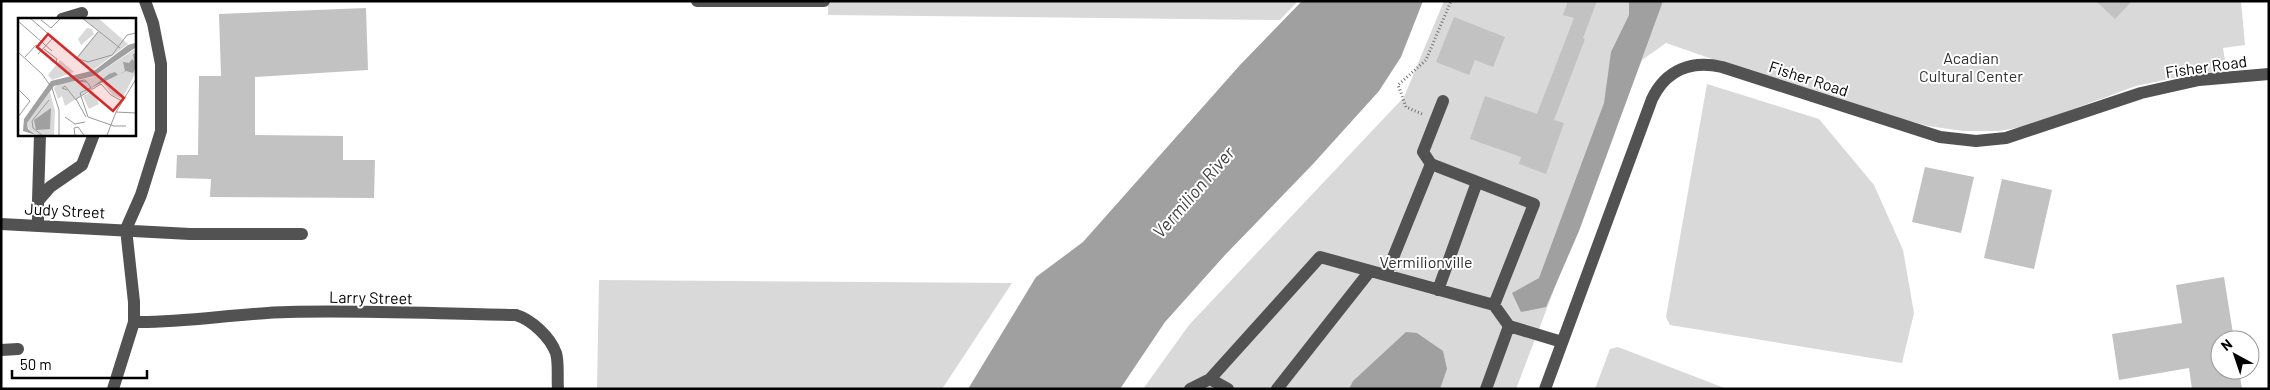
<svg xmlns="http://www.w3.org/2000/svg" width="2270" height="390" viewBox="0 0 2270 390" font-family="Barlow,sans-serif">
<rect width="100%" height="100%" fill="#fff"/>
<path fill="#d9d9d9" d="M 828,1 L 1298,1 L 1280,20 L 828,15 Z
M 1444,1 L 2241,1 L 2245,45 L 2223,48 L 2227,73 L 2174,78 L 2136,86 L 2027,126 L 1999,131 L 1963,131 L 1928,126 L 1828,99 L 1666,43 L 1642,60 L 1516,389 L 1143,389 L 1189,325 L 1404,97 Z
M 1707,84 L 1819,119 L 1874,185 L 1903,250 L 1914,313 L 1902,363 L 1670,325 L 1666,317 Z
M 599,280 L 1012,283 L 942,389 L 597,389 Z
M 1618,347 L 1727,389 L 1595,389 L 1610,349 Z"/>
<path fill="#a0a0a0" d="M 1302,1 L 1423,1 L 1401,57 L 1379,91 L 1313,164 L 1225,255 L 1165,322 L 1120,389 L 968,389 L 1036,277 L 1083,242 L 1240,65 Z
M 1629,1 L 1663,1 L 1579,231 L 1546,307 L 1521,312 L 1512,293 L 1539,278 L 1604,103 L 1611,52 L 1629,15 Z
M 1406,332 L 1417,333 L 1443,351 L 1447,369 L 1440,389 L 1349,389 L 1353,381 Z"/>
<path fill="#c2c2c2" d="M 1568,1 L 1597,1 L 1583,38 L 1585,39 L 1554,120 L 1564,123 L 1546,174 L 1519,164 L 1521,157 L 1470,139 L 1485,96 L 1537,114 L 1574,18 L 1563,15 Z
M 2096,1 L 2132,1 L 2115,19 Z
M 366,8 L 368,70 L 255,77 L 255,135 L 343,136 L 343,160 L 375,160 L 374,198 L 210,197 L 211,179 L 176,178 L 177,155 L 198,155 L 199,76 L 221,76 L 219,14 Z
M 1454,17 L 1505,37 L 1493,67 L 1475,60 L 1469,75 L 1436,62 Z
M 1925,167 L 1974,177 L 1961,233 L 1912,222 Z
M 2002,179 L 2052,190 L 2034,269 L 1984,258 Z
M 2224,277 L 2234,340 L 2220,340 L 2220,370 L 2239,370 L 2242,389 L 2192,389 L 2189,368 L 2119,380 L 2112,334 L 2182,323 L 2176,285 Z"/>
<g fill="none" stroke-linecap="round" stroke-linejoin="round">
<path stroke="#747474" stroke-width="3" stroke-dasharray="1 2.5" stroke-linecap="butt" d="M 1422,114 L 1406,107 L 1398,85 L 1426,60 L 1451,1"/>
<path stroke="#525252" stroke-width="12" d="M 697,1 L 824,1
M 62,19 L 82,13
M 1431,164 L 1423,152 L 1443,101
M 38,201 L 40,134
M 1,224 L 190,234 L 302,234
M 38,224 L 38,201 L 50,187 L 82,165 L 94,134
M 1386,275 L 1431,164 L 1534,204 L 1494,305
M 1438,290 L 1477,182
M 134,322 C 186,323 237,313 289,312 C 364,310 441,314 516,315 C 532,320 550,337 556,353 C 559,363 557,378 558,389
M 1,350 L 18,349
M 113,389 L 134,322 L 134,302 L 126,229 L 141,195 L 161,131 L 161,64 L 153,23 L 145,1
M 1190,389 L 1210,379
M 1228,389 L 1210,379 L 1320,257 L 1494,305 L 1509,326 L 1562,342
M 1277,389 L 1370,271
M 1486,389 L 1509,326
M 1545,389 L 1652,99 C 1666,70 1691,60 1722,67 L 1940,137 L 1976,141 L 2006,138 L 2141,93 L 2199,80 L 2269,74"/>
</g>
<g text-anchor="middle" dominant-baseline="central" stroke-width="4" stroke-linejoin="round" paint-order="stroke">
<g font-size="16" fill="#303030" stroke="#fff">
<text x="1971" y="57">Acadian<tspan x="1971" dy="18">Cultural Center</tspan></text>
<text x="1426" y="261">Vermilionville</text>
</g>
<g font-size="16" fill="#000" stroke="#fff">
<text transform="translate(2206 66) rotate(-8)">Fisher Road</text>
<text transform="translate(1809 78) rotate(18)">Fisher Road</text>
<text transform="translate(65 210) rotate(3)">Judy Street</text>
<text transform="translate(371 297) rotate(1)">Larry Street</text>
</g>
<g font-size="18" font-style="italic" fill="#414141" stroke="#fff">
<text transform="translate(1193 192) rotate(-49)">Vermilion River</text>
</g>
</g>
<g transform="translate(18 18)">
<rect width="118" height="118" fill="#fff"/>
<path d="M 65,0 L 80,0 L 110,26 L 74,53 L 58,40 L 80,13 ZM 69,10 L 74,11 L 76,16 L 63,27 L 60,21 ZM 117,31 L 117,56 L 104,81 L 95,77 L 84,64 L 47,88 L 44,78 L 40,81 L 36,70 L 40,66 L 75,59 ZM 42,42 L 56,54 L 34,62 L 30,57 ZM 75,73 L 81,86 L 71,91 L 65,78 ZM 32,74 L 37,93 L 36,117 L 19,117 L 11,111 L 9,105 Z" fill="#d9d9d9"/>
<path d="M 117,25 L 117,30 L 76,58 L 36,68 L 9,105 L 10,111 L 18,117 L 5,113 L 6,101 L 33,63 L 77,52 L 110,27 ZM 115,36 L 117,36 L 117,51 L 115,55 L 108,53 L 73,70 L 91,56 L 97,54 L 100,57 L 107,53 L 105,44 L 111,45 L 114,41 L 116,43 ZM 33,90 L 32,111 L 18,112 L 16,102 Z" fill="#a0a0a0"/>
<path fill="none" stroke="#999" stroke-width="1" d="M 12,0 L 58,40 L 70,44 L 94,37 L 109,17 L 118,15M 64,0 L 102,30M 23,2 L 33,10 L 43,0M 0,3 L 34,33M 26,31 L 39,41 L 38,45M 0,34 L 24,56 L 34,70 L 41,92 L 41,117M 20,36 L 35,20M 7,39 L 18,27 L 21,28M 59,40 L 80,14M 69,64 L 60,63 L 67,62 L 69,64 L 72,68 L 73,71M 72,70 L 62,75 L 70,99 L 96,108 L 108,108M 0,71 L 12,83 L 0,99M 49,72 L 44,70 L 47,68 L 58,82M 98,94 L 118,95M 47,99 L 57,106 L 67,104M 68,99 L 58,81 L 83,66 L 93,77 L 104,83M 24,117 L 15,110 L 14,103 L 31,82M 57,117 L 56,110 L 60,109 L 66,117M 89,117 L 98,94 L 118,61"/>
<path fill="#d62828" fill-opacity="0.15" stroke="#d62828" stroke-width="2.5" d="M 30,16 L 106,80 L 95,93 L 19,29 Z"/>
<rect width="118" height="118" fill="none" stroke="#000" stroke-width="2.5"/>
</g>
<rect width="2270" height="390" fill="none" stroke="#000000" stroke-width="5"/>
<g transform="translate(2235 355) rotate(320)"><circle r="24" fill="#ffffff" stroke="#999999"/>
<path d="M0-4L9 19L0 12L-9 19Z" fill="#000000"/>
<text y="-8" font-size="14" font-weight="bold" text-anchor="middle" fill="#000000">N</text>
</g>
<path d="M12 370v8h135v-8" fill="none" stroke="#000000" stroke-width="2.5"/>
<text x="20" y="370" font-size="15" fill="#000000" stroke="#ffffff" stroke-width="4" paint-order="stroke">50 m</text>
</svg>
